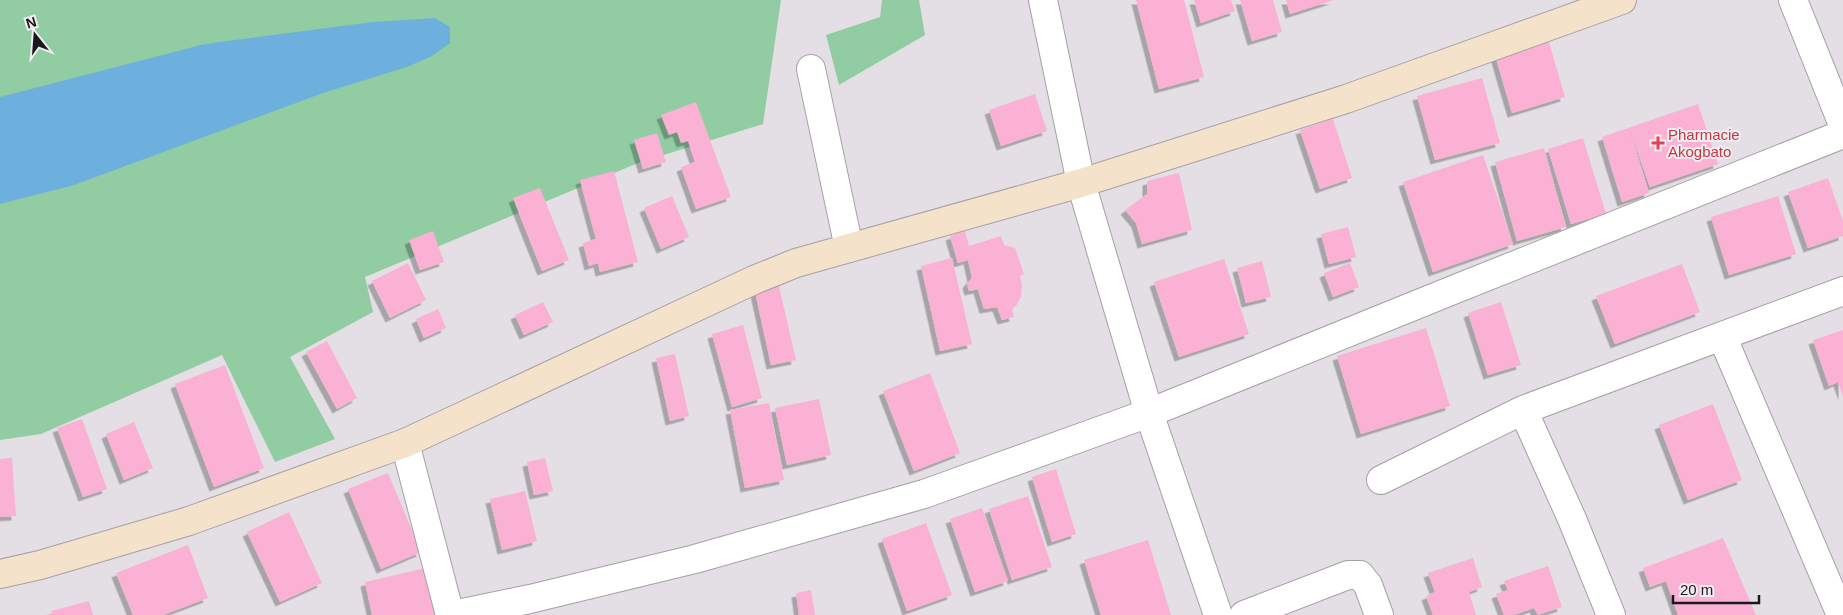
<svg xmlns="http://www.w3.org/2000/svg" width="1843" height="615" viewBox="0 0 1843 615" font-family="Arial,sans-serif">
<defs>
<filter id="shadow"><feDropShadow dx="-4.5" dy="4.5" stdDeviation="0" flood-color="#0004"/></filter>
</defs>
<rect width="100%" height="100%" fill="#e4dfe5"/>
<path fill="#92cca2" d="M 0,0 L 781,0 L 763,124 L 638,163 L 365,277 L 373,312 L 290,357 L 335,439 L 275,462 L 222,355 L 41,434 L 0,440 Z
M 882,0 L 919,0 L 925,35 L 839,85 L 826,35 L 880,17 Z"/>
<path fill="#6db0dd" d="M 435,18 L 450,27 L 450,43 L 432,56 L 407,67 L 323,93 L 74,185 L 0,204 L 0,97 L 205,44 L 373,22 Z"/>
<path fill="#fab1d4" filter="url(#shadow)" d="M 1136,0 L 1184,0 L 1204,77 L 1159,89 Z
M 1194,0 L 1231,0 L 1235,11 L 1201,23 Z
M 1240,0 L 1273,0 L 1282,32 L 1252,41 Z
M 1286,0 L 1334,0 L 1290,14 Z
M 1548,39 L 1565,97 L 1512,113 L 1495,55 Z
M 1482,78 L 1500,143 L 1435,160 L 1417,96 Z
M 1035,94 L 1047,131 L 1001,146 L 989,110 Z
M 696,102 L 731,197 L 696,209 L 681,167 L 695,162 L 688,141 L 681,143 L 677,132 L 669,135 L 661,115 Z
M 1698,104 L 1718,164 L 1650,187 L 1630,131 L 1649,193 L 1622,202 L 1602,137 Z
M 1333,119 L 1352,178 L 1320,189 L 1300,130 Z
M 657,133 L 666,162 L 643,169 L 634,140 Z
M 1583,138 L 1606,214 L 1571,224 L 1548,149 Z
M 1544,148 L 1566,227 L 1517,241 L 1495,162 Z
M 1483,155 L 1513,244 L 1433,272 L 1403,182 Z
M 614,171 L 638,262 L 600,272 L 598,263 L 589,266 L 583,243 L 596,239 L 580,180 Z
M 1179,173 L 1192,230 L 1142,244 L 1136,223 L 1125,210 L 1147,194 L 1147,181 Z
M 1828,178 L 1843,221 L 1843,236 L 1808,248 L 1788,192 Z
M 540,188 L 569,260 L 542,271 L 513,198 Z
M 672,196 L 689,237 L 661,249 L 644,208 Z
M 1778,196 L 1796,254 L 1729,275 L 1711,217 Z
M 1348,227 L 1356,257 L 1329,264 L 1321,234 Z
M 433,231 L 444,262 L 420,270 L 409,240 Z
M 965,231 L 969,246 L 1001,236 L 1004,245 L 1015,248 L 1024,274 L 1020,276 L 1022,285 L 1021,297 L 1016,306 L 1012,308 L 1014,317 L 1002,320 L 997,307 L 984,309 L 978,289 L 969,291 L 967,284 L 972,278 L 968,260 L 958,263 L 950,236 Z
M 952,258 L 972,344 L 940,351 L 921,266 Z
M 1224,259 L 1249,334 L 1179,357 L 1154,282 Z
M 1262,261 L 1271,297 L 1246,303 L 1237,268 Z
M 408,263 L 426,300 L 390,318 L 372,281 Z
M 1350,263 L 1359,287 L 1333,297 L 1324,273 Z
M 1682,264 L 1700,312 L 1615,344 L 1596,296 Z
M 778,282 L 796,360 L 771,365 L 754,287 Z
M 543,302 L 553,322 L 524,335 L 515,315 Z
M 1501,302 L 1521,365 L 1488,375 L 1468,313 Z
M 438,309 L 446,328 L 424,338 L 416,319 Z
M 743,325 L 762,398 L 732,407 L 712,334 Z
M 1426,328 L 1450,406 L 1361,434 L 1337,356 Z
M 1843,330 L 1843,396 L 1838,382 L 1829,386 L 1813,340 Z
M 327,341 L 357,398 L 337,409 L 306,352 Z
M 675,354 L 689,416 L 670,421 L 656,358 Z
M 225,365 L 264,468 L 214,487 L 175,384 Z
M 930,373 L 960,453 L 914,471 L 883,391 Z
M 819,399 L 831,455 L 787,465 L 775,408 Z
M 769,403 L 784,480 L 745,488 L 730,410 Z
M 1713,404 L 1742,480 L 1688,500 L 1659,425 Z
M 82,419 L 107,489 L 83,497 L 57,428 Z
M 134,422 L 153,468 L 124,480 L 106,434 Z
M 12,458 L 16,516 L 0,517 L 0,459 Z
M 545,458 L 553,491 L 534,495 L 527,462 Z
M 1056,469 L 1076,534 L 1052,542 L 1032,477 Z
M 388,473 L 421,552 L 381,569 L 348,489 Z
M 525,491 L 537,541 L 502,550 L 490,499 Z
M 1028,496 L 1052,567 L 1012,580 L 989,509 Z
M 982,508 L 1008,581 L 975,592 L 950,519 Z
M 289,512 L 322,583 L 280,602 L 247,532 Z
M 926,523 L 952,595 L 907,611 L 882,539 Z
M 1723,538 L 1756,615 L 1678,615 L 1666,581 L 1650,587 L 1643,568 Z
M 1148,540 L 1171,615 L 1101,615 L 1084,560 Z
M 188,545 L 208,598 L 163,615 L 133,615 L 116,573 Z
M 1473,558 L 1482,587 L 1469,592 L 1476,615 L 1433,615 L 1426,596 L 1435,592 L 1428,573 Z
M 1548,566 L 1562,607 L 1538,615 L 1534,608 L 1514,615 L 1504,615 L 1496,594 L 1508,590 L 1504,581 Z
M 430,567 L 441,615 L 372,615 L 365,582 Z
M 811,590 L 815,615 L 799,615 L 796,593 Z
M 89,601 L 93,615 L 52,615 L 51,611 Z"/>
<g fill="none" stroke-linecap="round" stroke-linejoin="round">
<defs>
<path id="street" d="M 1043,0 L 1081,183 L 1149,413 L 1218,615
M 1793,0 L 1843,125
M 811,69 L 849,248
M 1722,336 L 1841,615
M 1523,410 L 1572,519 L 1611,615
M 405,443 L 450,615
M 1381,480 L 1523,410 L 1843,291
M 453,615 L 530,599 L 695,559 L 924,494 L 1149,413 L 1453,290 L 1843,134
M 1244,615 L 1348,575 L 1360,575 L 1368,585 L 1379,615"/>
<path id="secondary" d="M 0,574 L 40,565 L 189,521 L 405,443 L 754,280 L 796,263 L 1081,183 L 1346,99 L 1622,0"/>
</defs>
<use href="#street" stroke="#a4a0a5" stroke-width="30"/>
<use href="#secondary" stroke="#a4a0a5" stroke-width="30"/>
<use href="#street" stroke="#fff" stroke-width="28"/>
<use href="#secondary" stroke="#f5e2ca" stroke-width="28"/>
</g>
<path fill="#e0444e" stroke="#f1ecf2" stroke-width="2" d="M1655.5 135.5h5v5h5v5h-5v5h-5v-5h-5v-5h5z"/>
<g text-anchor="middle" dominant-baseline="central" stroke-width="4" stroke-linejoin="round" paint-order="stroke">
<g font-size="15" fill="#be3a42" stroke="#f1ecf2" text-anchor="start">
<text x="1668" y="134">Pharmacie<tspan x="1668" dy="17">Akogbato</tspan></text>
</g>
</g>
<g transform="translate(35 35) rotate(343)" stroke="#f1ecf2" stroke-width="4" paint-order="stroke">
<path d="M0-4L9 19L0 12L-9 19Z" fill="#1a191b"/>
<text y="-8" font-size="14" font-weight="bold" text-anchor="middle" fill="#1a191b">N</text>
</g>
<path d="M1673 595v8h86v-8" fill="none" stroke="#1a191b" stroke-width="2.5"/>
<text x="1680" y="595" font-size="15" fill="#1a191b" stroke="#f1ecf2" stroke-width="4" paint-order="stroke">20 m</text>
</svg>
